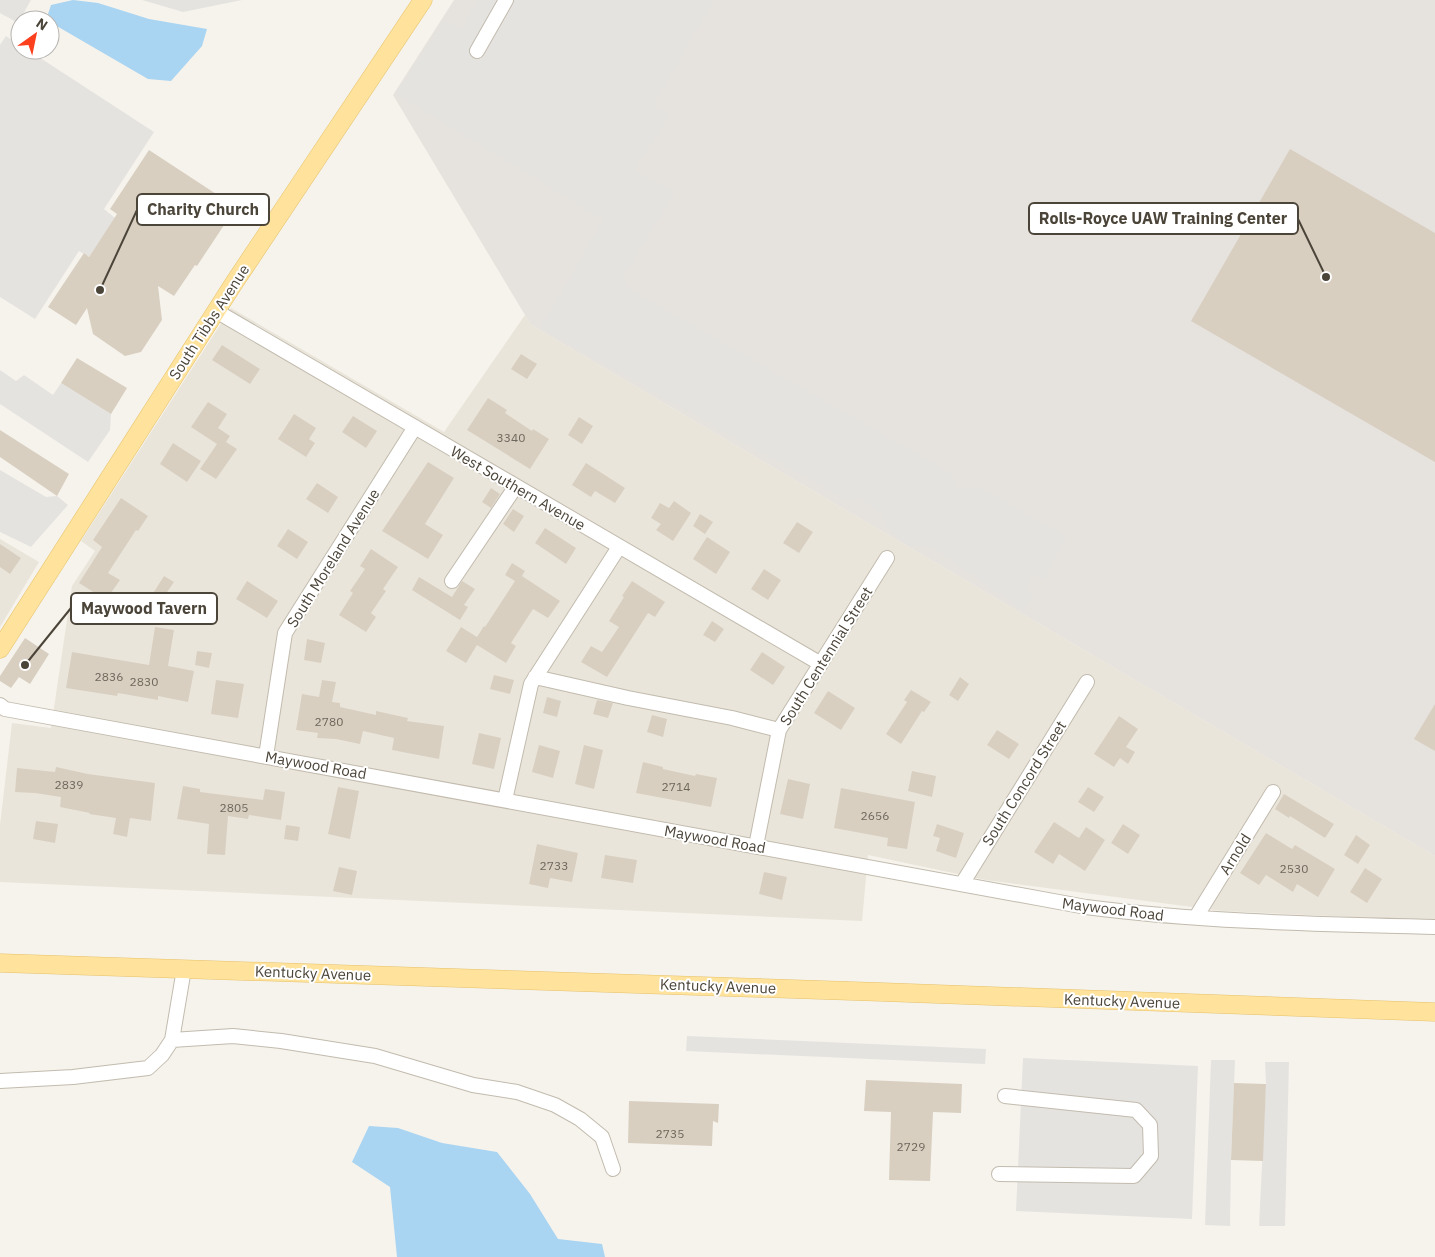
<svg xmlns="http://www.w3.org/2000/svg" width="1435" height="1257" viewBox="0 0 1435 1257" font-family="'IBM Plex Sans',sans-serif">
<rect width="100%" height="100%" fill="#f6f3ec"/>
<path fill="#eae5da" d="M 231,308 L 444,432 L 525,315 L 531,325 L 1435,856 L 1435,921 L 1223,911 L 986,880 L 868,855 L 862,921 L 0,882 L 0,825 L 12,723 L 51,728 L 72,586 L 95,551 L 81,541 Z
M 0,539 L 39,562 L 0,627 Z"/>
<path fill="#e6e2dd" d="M 454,0 L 1435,0 L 1435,856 L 531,325 L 393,95 Z"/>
<path fill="#e5e3e0" d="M 0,0 L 31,0 L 18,23 L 0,13 Z
M 142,0 L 242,0 L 183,12 Z
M 478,0 L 714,0 L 653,106 L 669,116 L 635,170 L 675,193 L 624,276 L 625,282 L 630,289 L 951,473 L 958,488 L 980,487 L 1067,537 L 1043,580 L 1033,575 L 1025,589 L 1035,594 L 1024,611 L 931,547 L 907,545 L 892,533 L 879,513 L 858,496 L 849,502 L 540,328 L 603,220 L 395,93 L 445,20 L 461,28 Z
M 6,36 L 20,45 L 20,50 L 28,50 L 154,132 L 104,209 L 115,218 L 89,257 L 79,251 L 35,319 L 0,297 L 0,45 Z
M 0,370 L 16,381 L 24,375 L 53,395 L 61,383 L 111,414 L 110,430 L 88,462 L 0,404 Z
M 0,470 L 46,497 L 57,496 L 68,505 L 31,547 L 0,532 Z
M 687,1036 L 986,1049 L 985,1064 L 686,1051 Z
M 1023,1058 L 1198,1066 L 1192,1219 L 1016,1211 Z
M 1211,1060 L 1235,1060 L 1231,1160 L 1230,1226 L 1205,1225 Z
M 1265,1062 L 1289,1062 L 1285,1226 L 1259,1226 L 1266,1084 Z"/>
<path fill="#a9d4f2" d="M 73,0 L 98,3 L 149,19 L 207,29 L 202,46 L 171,81 L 148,79 L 55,25 L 48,14 L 51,5 Z
M 369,1126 L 398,1128 L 442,1143 L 497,1152 L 530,1194 L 558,1239 L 602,1244 L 605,1257 L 397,1257 L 390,1187 L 352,1162 Z"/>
<path fill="#d8cfc1" d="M 1290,149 L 1435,233 L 1435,462 L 1191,321 Z
M 149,150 L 236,207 L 197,266 L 195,265 L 174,296 L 158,286 L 162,320 L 141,352 L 125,356 L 93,334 L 87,308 L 76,325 L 48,307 L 84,253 L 89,257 L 117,214 L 110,209 Z
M 222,345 L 260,369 L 250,384 L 212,360 Z
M 521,354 L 537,364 L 527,379 L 511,369 Z
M 77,358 L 127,388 L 111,414 L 61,383 Z
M 488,398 L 507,410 L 505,413 L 532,431 L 533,429 L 549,439 L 530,469 L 467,430 Z
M 208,402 L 227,414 L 218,428 L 230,436 L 226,442 L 237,449 L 216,479 L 200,469 L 217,444 L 191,427 Z
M 294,414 L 316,428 L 309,439 L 315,443 L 306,457 L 278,439 Z
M 353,416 L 377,431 L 366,448 L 342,432 Z
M 579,417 L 593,426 L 582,444 L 568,435 Z
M 0,430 L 69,474 L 57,496 L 0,457 Z
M 173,443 L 201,461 L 187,482 L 160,464 Z
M 428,462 L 454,478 L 425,524 L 443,535 L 428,559 L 382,531 Z
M 586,463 L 625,488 L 615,503 L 595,491 L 591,497 L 572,485 Z
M 317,483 L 338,497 L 328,513 L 306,499 Z
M 491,488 L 500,494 L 491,508 L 482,502 Z
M 121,498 L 148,516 L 138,531 L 136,530 L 108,573 L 120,580 L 106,600 L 79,583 L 102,547 L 93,540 Z
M 674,501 L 691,513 L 673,541 L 656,530 L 661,524 L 651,518 L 660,503 L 669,508 Z
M 513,509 L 524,516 L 514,532 L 503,524 Z
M 700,514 L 713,522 L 705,534 L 693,526 Z
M 797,522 L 813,532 L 799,553 L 783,543 Z
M 545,528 L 576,548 L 566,564 L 535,543 Z
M 288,529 L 308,542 L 297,559 L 277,546 Z
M 707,537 L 730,552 L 716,574 L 693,559 Z
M 0,544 L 21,558 L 10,574 L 0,567 Z
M 371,549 L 398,567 L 383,589 L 386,591 L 371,613 L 376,617 L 366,632 L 339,615 L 353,593 L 350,591 L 365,569 L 360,566 Z
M 512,563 L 525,571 L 522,576 L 560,601 L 548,618 L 533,609 L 511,643 L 516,646 L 506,663 L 477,645 L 466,663 L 446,651 L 461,627 L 477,637 L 484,626 L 485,627 L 515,581 L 505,575 Z
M 764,569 L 781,580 L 768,600 L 751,589 Z
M 164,576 L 174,582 L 161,601 L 152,595 Z
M 419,577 L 452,597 L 462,581 L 475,589 L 464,605 L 468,607 L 460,620 L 412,590 Z
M 247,581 L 278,601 L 267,618 L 236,599 Z
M 632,581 L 665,602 L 655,617 L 648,613 L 607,677 L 581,662 L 591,646 L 602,652 L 619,627 L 609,621 L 624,597 L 622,596 Z
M 80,606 L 94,609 L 91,624 L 77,621 Z
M 712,621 L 724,629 L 715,642 L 703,635 Z
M 155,627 L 174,630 L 168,666 L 194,671 L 188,702 L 158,696 L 158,700 L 118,693 L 117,696 L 66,688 L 72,652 L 149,665 Z
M 25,638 L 49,654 L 30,684 L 19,677 L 11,688 L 0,681 L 0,676 Z
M 307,639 L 325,643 L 321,663 L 304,660 Z
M 197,651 L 212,653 L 209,668 L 195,665 Z
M 762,652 L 785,667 L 773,685 L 750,670 Z
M 494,675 L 514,680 L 510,694 L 490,689 Z
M 960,677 L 969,684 L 958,701 L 949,695 Z
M 216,680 L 244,684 L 238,718 L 211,714 Z
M 322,680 L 336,682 L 332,702 L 340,703 L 340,707 L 376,715 L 376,711 L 408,718 L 407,721 L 444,726 L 439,759 L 392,750 L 394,738 L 363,731 L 360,744 L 336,739 L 317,738 L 318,733 L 296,730 L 302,694 L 319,697 Z
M 911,690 L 931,702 L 924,712 L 922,711 L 901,744 L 886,734 L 907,702 L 904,700 Z
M 828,691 L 855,708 L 841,730 L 814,713 Z
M 547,697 L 561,701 L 557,717 L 543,713 Z
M 597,700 L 613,703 L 608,718 L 593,714 Z
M 1435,704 L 1435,751 L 1414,739 Z
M 652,715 L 667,719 L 663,737 L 647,732 Z
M 1119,716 L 1138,729 L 1126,747 L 1135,752 L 1128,764 L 1120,758 L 1114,767 L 1094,754 Z
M 997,730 L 1019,744 L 1009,759 L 987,745 Z
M 479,733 L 501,738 L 494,769 L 472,764 Z
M 539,745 L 560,751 L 553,778 L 532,772 Z
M 584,745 L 603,750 L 594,789 L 575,784 Z
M 643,762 L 663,767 L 663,769 L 695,776 L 696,774 L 717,778 L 711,807 L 636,793 Z
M 56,767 L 88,774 L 155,783 L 151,821 L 130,818 L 127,837 L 113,834 L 116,818 L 89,814 L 90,813 L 60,807 L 61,797 L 35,793 L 15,792 L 17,768 L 55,772 Z
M 912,771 L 936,776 L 932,797 L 908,791 Z
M 788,779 L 810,784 L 803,819 L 780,814 Z
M 183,786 L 200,789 L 200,792 L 263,800 L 265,789 L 285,792 L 281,820 L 249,815 L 248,819 L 228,816 L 225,855 L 207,854 L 209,824 L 177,819 Z
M 338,787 L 359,791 L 350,839 L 328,834 Z
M 1088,787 L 1104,797 L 1094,812 L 1078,802 Z
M 841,788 L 915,802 L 907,849 L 887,846 L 888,838 L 834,828 Z
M 1284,794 L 1334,824 L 1325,838 L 1290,816 L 1289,818 L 1275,809 Z
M 36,821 L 58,824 L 55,843 L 33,839 Z
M 1054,822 L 1079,838 L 1086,827 L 1105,840 L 1085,871 L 1059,854 L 1053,864 L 1034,852 Z
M 937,824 L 964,833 L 956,858 L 936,851 L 940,838 L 933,836 Z
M 1123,824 L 1140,835 L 1128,854 L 1111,843 Z
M 286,825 L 300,827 L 298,841 L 284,839 Z
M 1266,833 L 1292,849 L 1295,845 L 1335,869 L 1318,897 L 1297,884 L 1293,892 L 1266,875 L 1259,885 L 1240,873 Z
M 1356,835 L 1370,845 L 1358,864 L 1344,855 Z
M 537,844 L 578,853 L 572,882 L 550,878 L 548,888 L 529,884 Z
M 605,855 L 637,860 L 633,883 L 601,878 Z
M 339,867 L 357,871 L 352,895 L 333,891 Z
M 1365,868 L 1382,879 L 1367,903 L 1350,892 Z
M 764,872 L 787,877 L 782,900 L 759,894 Z
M 866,1080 L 962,1084 L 961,1113 L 933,1112 L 930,1181 L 889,1180 L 891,1112 L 864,1111 Z
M 1234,1083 L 1266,1084 L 1263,1161 L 1231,1160 Z
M 629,1101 L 719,1104 L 718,1123 L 713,1121 L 712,1146 L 628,1143 Z"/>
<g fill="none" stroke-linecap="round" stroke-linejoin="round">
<defs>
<path id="minor" d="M 477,51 L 506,0
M 216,311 L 821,664
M 452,581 L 516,486
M 535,677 L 628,698 L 732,718 L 779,730
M 0,705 L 5,709 L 1086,907 C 1201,922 1319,924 1435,927
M 266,756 L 285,633 L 415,427
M 505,800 L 531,684 L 619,547
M 756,846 L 779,730 L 887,558
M 962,884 L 1087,682
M 1196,917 L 1273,792
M 172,1040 L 233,1036 L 281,1041 L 375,1056 L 473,1085 L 517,1092 L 555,1105 L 580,1119 L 602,1137 L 613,1169
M 0,1081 L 73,1077 L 148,1068 L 162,1055 L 172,1040 L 184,969
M 999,1174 L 1134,1176 L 1151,1156 L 1150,1125 L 1136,1110 L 1005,1096"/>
<path id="major" d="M 0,649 L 234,283 L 423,0
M 0,963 L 882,992 L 1435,1012"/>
</defs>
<use href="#minor" stroke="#c2bbae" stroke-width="16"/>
<use href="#major" stroke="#e6c16a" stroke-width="19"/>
<use href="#minor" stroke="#fff" stroke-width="14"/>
<use href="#major" stroke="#ffe39c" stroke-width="18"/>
</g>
<g text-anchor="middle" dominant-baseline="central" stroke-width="4" stroke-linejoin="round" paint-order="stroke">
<g font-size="12" fill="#6e675b">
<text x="511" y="437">3340</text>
<text x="109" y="676">2836</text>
<text x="144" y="681">2830</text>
<text x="329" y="721">2780</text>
<text x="69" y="784">2839</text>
<text x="676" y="786">2714</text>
<text x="234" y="807">2805</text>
<text x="875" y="815">2656</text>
<text x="554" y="865">2733</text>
<text x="1294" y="868">2530</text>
<text x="670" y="1133">2735</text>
<text x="911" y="1146">2729</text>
</g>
<g font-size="15" fill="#4b4439" stroke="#fff">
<text transform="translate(209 322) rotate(-57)">South Tibbs Avenue</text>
<text transform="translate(518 488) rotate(30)">West Southern Avenue</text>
<text transform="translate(333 558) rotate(-58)">South Moreland Avenue</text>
<text transform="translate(826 656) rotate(-58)">South Centennial Street</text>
<text transform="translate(316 765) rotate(10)">Maywood Road</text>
<text transform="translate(1024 783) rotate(-58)">South Concord Street</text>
<text transform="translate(715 839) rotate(10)">Maywood Road</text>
<text transform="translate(1235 854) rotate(-58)">Arnold</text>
<text transform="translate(1113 909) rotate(7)">Maywood Road</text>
<text transform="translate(313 973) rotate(2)">Kentucky Avenue</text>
<text transform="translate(718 986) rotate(2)">Kentucky Avenue</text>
<text transform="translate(1122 1001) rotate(2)">Kentucky Avenue</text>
</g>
</g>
<path fill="none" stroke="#4b4439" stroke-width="2" d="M100 290L137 210M1326 277L1298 219M25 665L71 608"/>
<g fill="#4b4439" stroke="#fff" stroke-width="2">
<circle cx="100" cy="290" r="5"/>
<circle cx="1326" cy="277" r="5"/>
<circle cx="25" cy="665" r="5"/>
</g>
<g fill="#fff" stroke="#4b4439" stroke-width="2">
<rect x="137" y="194" width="132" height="31" rx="5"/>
<rect x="1029" y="203" width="269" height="31" rx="5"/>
<rect x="71" y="593" width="146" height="31" rx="5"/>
</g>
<g font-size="16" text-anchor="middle" font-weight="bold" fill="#4b4439">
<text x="203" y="215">Charity Church</text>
<text x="1163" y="224">Rolls-Royce UAW Training Center</text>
<text x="144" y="614">Maywood Tavern</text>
</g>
<g transform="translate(35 35) rotate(33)"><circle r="24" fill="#ffffff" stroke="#b7b4b0"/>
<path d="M0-4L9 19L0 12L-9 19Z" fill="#fc3f1d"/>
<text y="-8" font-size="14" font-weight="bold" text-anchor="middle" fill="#4b4439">N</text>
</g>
</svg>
